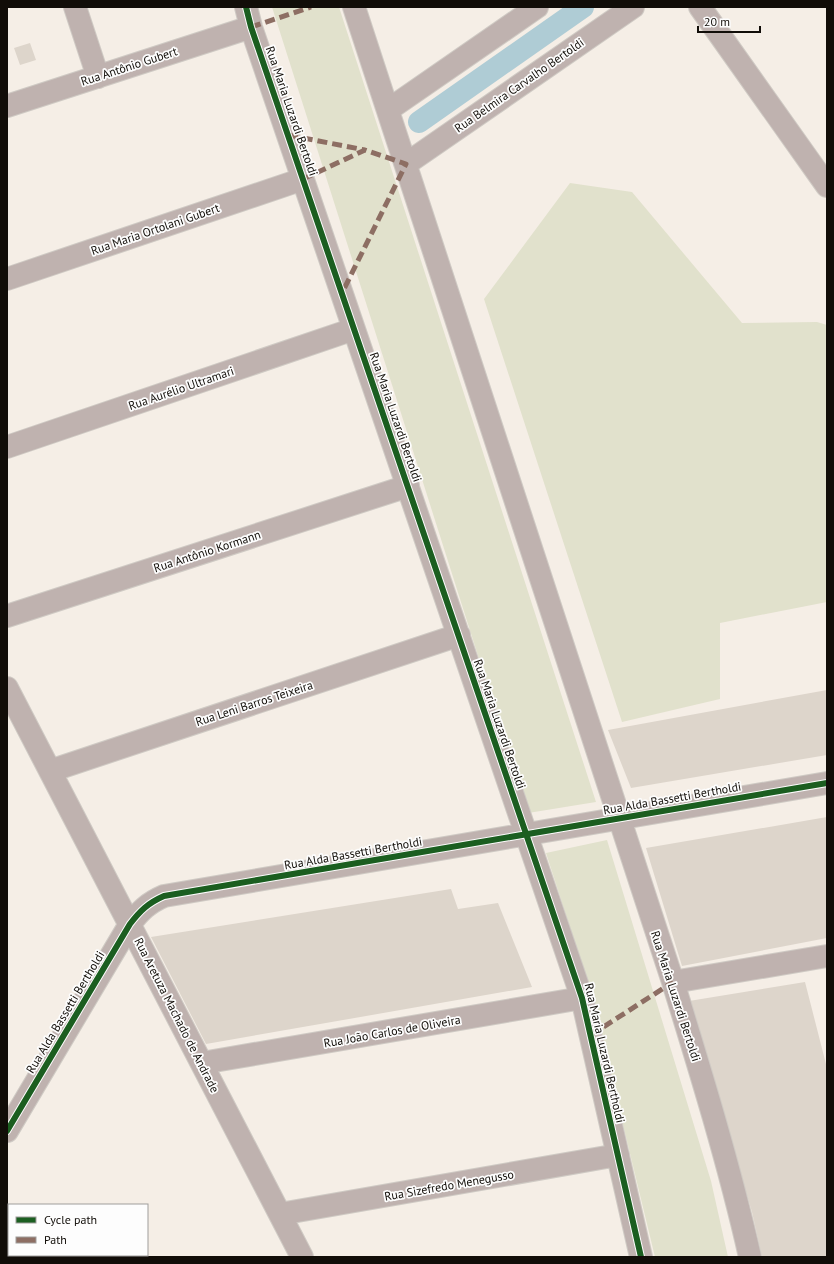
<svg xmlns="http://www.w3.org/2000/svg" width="834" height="1264" viewBox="0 0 834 1264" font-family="'PT Sans',sans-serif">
<rect width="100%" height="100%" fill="#f5eee6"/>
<path fill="#e1e1cc" d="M 272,7 L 339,7 L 596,802 L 528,813 Z
M 570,183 L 632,192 L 742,323 L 817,322 L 827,325 L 827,602 L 720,623 L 720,699 L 622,722 L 484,299 Z
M 607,840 L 711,1181 L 728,1257 L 655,1257 L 591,992 L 546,853 Z"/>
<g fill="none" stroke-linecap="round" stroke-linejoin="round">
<path stroke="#afccd5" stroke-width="22" d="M 419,122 L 583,7"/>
</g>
<path fill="#ddd5cb" d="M 30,43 L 36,60 L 20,65 L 14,48 Z
M 827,690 L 827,755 L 631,788 L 608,730 Z
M 827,817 L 827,938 L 682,966 L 646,848 Z
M 451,889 L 458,909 L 498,903 L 532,987 L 206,1044 L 151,937 Z
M 805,982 L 827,1068 L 827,1257 L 762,1257 L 752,1212 L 689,1001 Z"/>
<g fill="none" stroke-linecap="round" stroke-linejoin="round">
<defs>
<path id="minor" d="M 75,7 L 98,77
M 246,7 L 251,27 L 582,998 L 641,1257
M 354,7 L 673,982 C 701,1073 729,1164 750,1257
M 700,7 L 827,186
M 7,106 L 251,27
M 388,110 L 537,7
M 406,164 L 633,7
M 7,279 L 303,179
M 7,447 L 354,329
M 7,616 L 408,486
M 7,688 L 302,1257
M 50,771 L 459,635
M 673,982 L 827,956
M 202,1063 L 582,998
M 7,1131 L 130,924 C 140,911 148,903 164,896 L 827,783
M 280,1214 L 618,1155"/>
</defs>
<use href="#minor" stroke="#cfcac4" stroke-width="24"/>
<use href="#minor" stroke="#bfb2af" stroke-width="22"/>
<path stroke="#8d6e63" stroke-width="5" stroke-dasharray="10 5" stroke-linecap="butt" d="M 251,27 L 311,7
M 288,135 L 365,150
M 303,179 L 365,150 L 406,164 L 342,293
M 591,1035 L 673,982"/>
<defs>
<path id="cycleway" d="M 246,7 L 251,27 L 582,998 L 641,1257
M 7,1131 L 130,924 C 140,911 148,903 164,896 L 827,783"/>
</defs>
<use href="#cycleway" stroke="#fdfdfd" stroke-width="8"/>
<use href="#cycleway" stroke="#1b5e20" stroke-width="6"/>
</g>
<g text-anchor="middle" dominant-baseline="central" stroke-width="3.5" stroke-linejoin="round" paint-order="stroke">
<g font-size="12" fill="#110d08" stroke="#fdfdfd">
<text transform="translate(129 66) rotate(-18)">Rua Antônio Gubert</text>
<text transform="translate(519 85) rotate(-35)">Rua Belmira Carvalho Bertoldi</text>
<text transform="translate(292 111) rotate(71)">Rua Maria Luzardi Bertoldi</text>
<text transform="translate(155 229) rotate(-19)">Rua Maria Ortolani Gubert</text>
<text transform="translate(181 388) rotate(-19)">Rua Aurélio Ultramari</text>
<text transform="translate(396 417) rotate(71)">Rua Maria Luzardi Bertoldi</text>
<text transform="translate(207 551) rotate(-18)">Rua Antônio Kormann</text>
<text transform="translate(254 703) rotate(-18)">Rua Leni Barros Teixeira</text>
<text transform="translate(500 724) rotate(71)">Rua Maria Luzardi Bertoldi</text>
<text transform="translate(672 798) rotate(-10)">Rua Alda Bassetti Bertholdi</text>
<text transform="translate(353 853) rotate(-10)">Rua Alda Bassetti Bertholdi</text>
<text transform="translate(676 996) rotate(72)">Rua Maria Luzardi Bertoldi</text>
<text transform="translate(65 1012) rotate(-59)">Rua Alda Bassetti Bertholdi</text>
<text transform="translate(177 1015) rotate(63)">Rua Aretuza Machado de Andrade</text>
<text transform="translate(392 1031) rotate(-10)">Rua João Carlos de Oliveira</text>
<text transform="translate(605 1053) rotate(77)">Rua Maria Luzardi Bertholdi</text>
<text transform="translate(449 1185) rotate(-10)">Rua Sizefredo Menegusso</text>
</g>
</g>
<rect width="834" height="1264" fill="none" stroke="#110d08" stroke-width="16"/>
<rect x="8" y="1204" width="140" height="52" fill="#fdfdfd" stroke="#9f9d9b"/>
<rect x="16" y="1217" width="20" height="6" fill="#1b5e20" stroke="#9f9d9b"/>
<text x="44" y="1224" font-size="12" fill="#110d08">Cycle path</text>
<rect x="16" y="1237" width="20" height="6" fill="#8d6e63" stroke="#9f9d9b"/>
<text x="44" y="1244" font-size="12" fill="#110d08">Path</text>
<path d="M698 26v6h62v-6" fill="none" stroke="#110d08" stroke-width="2"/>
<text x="704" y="26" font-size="12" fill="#110d08" stroke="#fdfdfd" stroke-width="3" paint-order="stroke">20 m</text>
</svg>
